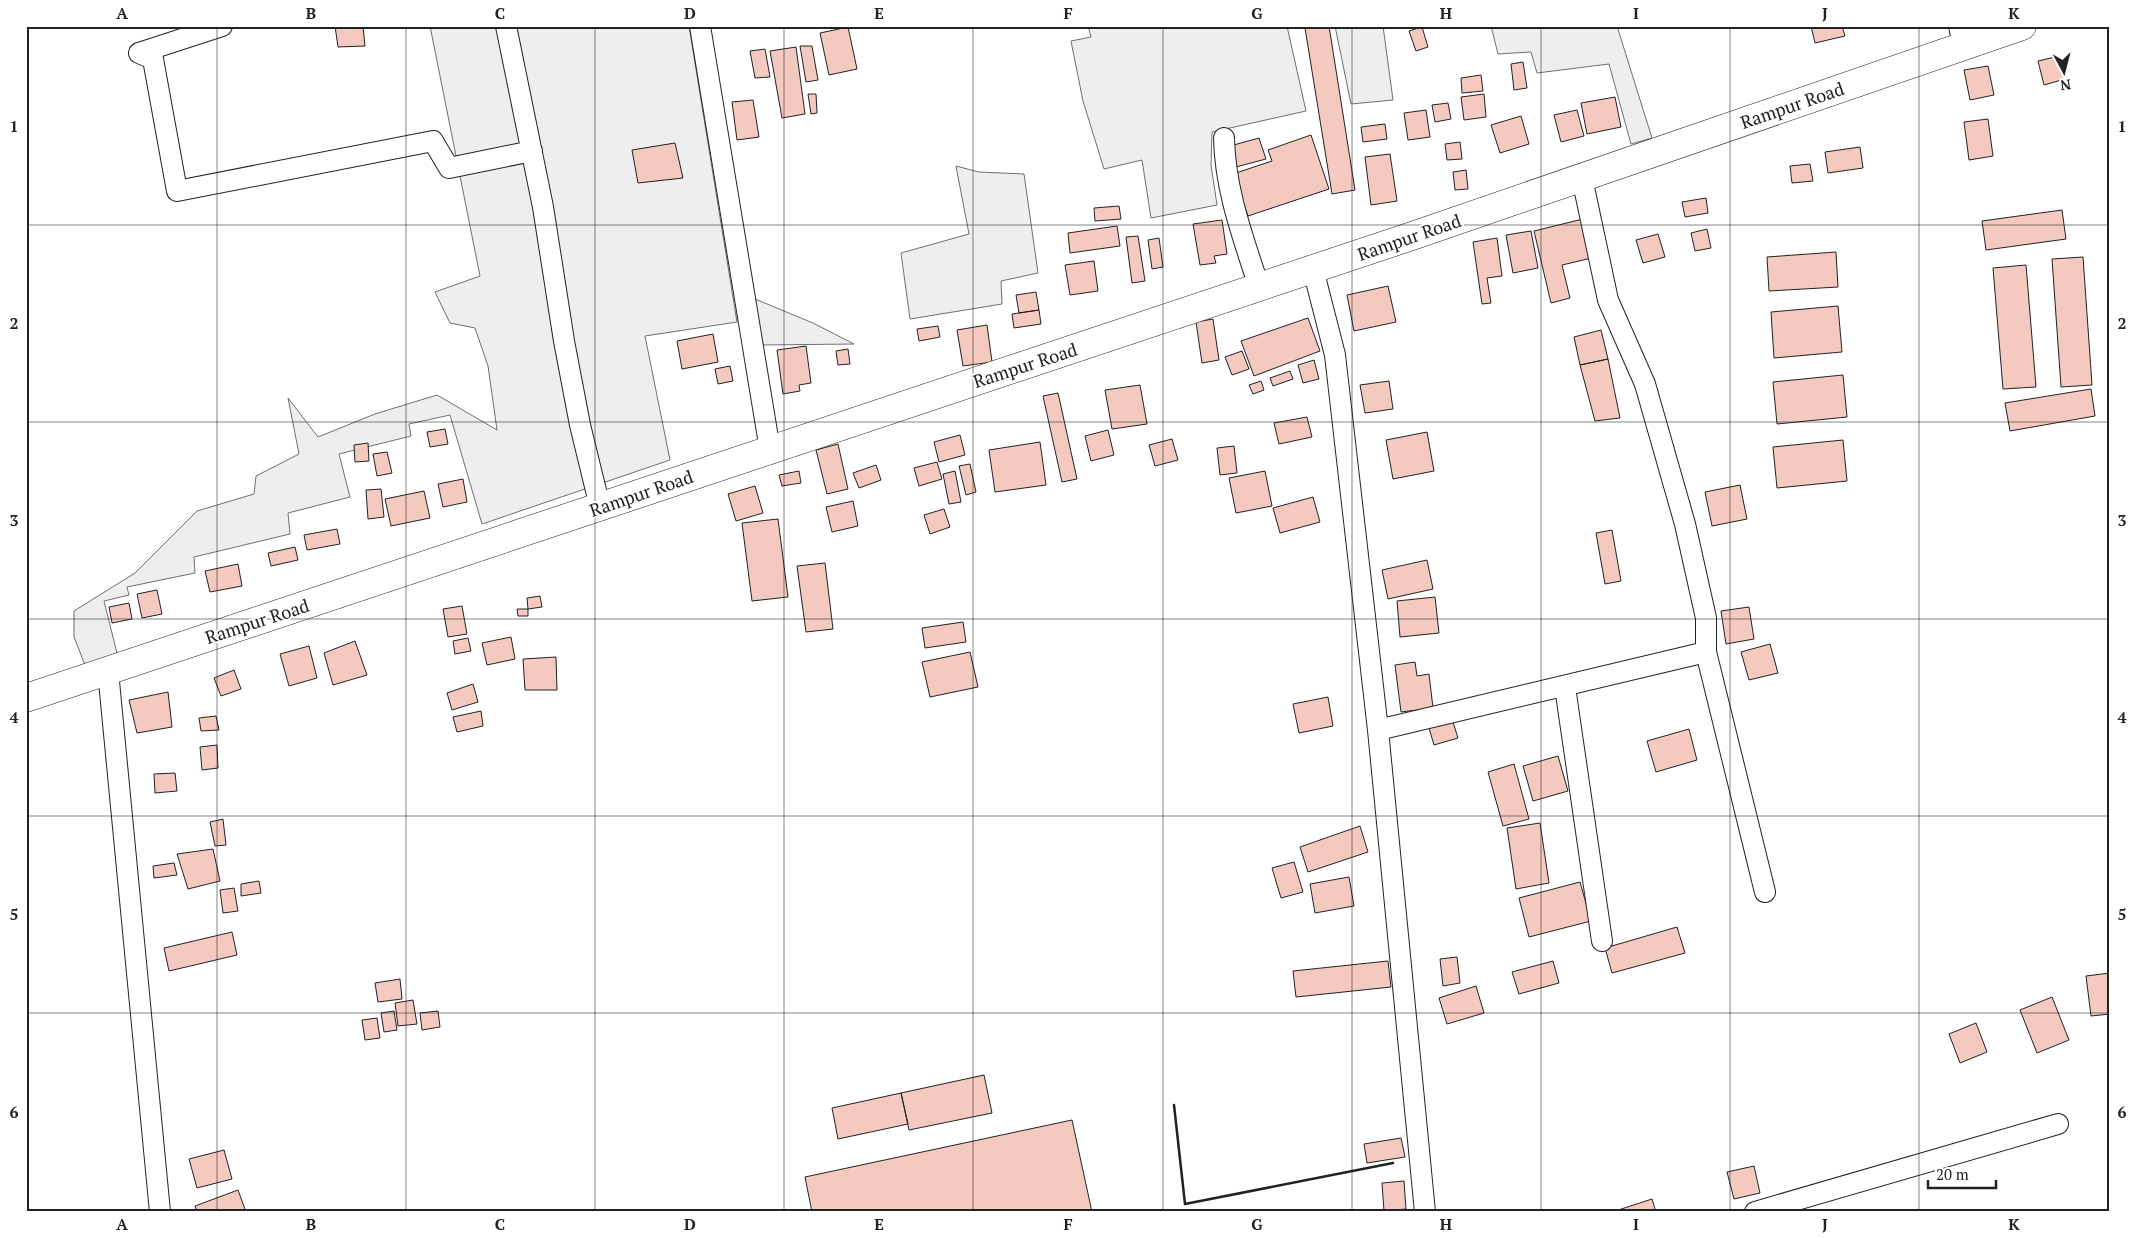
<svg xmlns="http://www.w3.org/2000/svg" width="2136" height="1238" viewBox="0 0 2136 1238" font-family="'PT Serif',serif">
<rect width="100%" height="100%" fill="#fff"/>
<path fill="#eee" stroke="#6f6f6f" d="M 430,26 L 689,26 L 737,322 L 645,336 L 670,460 L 482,524 L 450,415 L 409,424 L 411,436 L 339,454 L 350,497 L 288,513 L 290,534 L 194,557 L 195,573 L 127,587 L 129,595 L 104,601 L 117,653 L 85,665 L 74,637 L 74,611 L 135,573 L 197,511 L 254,494 L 256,476 L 299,454 L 288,398 L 318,437 L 375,414 L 437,395 L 497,430 L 488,366 L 475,328 L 450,323 L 435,292 L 480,276 Z
M 1088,26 L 1287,26 L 1306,111 L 1212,132 L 1211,165 L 1217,205 L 1151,218 L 1142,160 L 1104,169 L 1083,101 L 1071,41 L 1091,37 Z
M 1335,26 L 1383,26 L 1393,100 L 1351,104 Z
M 1491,26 L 1617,26 L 1652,138 L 1631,144 L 1609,64 L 1537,73 L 1531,52 L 1498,54 Z
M 956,166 L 979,172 L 1024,174 L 1038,273 L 1001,281 L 1002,304 L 910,319 L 901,253 L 969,234 Z
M 755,299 L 813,323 L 854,344 L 762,345 Z"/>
<path fill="#f3c9c0" stroke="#222" d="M 335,26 L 363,26 L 365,46 L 338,47 Z
M 1316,26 L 1329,26 L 1355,190 L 1332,194 L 1305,28 Z
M 1811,26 L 1842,26 L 1845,36 L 1815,43 Z
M 848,27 L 857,69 L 829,75 L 820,33 Z
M 1422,27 L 1428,47 L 1416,51 L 1409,31 Z
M 800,46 L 812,46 L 818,80 L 806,82 Z
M 796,47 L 805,114 L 782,118 L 770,51 Z
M 765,49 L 770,77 L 755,78 L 750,51 Z
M 2059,56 L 2065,79 L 2044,85 L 2038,61 Z
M 1523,62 L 1527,88 L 1514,90 L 1511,64 Z
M 1988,66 L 1994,95 L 1970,100 L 1964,70 Z
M 1481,75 L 1483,91 L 1462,93 L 1461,78 Z
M 808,94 L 816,94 L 817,113 L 811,114 Z
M 1484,94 L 1486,117 L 1464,120 L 1461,97 Z
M 1615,97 L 1621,127 L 1587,134 L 1581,103 Z
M 753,100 L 759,137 L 737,140 L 732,102 Z
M 1448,103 L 1451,119 L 1435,122 L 1432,105 Z
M 1426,110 L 1430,137 L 1408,140 L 1404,113 Z
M 1577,110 L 1584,136 L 1561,142 L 1554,115 Z
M 1521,116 L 1529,144 L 1500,153 L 1491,125 Z
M 1988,119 L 1993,156 L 1969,160 L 1964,122 Z
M 1385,124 L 1387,139 L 1363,142 L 1361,127 Z
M 1311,135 L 1329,189 L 1248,216 L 1233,174 L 1272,161 L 1268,150 Z
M 1259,138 L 1266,159 L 1236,167 L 1230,146 Z
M 1460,142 L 1462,159 L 1447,160 L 1445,144 Z
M 675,143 L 683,178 L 638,183 L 632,150 Z
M 1860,147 L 1863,168 L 1828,173 L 1825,152 Z
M 1390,154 L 1397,201 L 1371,205 L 1365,157 Z
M 1810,164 L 1813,181 L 1792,183 L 1790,166 Z
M 1466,170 L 1468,189 L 1455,190 L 1453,172 Z
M 1706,198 L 1708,213 L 1685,217 L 1682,202 Z
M 1119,206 L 1121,219 L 1095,221 L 1094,208 Z
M 2062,210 L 2066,239 L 1986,250 L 1982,221 Z
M 1587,218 L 1596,257 L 1562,265 L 1570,298 L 1551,303 L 1534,231 Z
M 1222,220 L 1227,254 L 1214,256 L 1216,263 L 1200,265 L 1193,224 Z
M 1117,226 L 1120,246 L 1070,253 L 1068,233 Z
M 1707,229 L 1711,248 L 1695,251 L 1691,233 Z
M 1531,231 L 1538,268 L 1513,273 L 1506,235 Z
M 1658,234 L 1665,257 L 1643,263 L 1636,240 Z
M 1138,236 L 1145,281 L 1132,283 L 1126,237 Z
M 1159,238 L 1163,267 L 1152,269 L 1148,240 Z
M 1497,238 L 1502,276 L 1487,278 L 1491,303 L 1482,304 L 1473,242 Z
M 1836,252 L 1838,287 L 1769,291 L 1767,257 Z
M 2083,257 L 2092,385 L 2061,387 L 2052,259 Z
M 1094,261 L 1098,291 L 1070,295 L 1065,265 Z
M 2026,265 L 2036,387 L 2003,389 L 1993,268 Z
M 1388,286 L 1396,322 L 1354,331 L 1347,295 Z
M 1036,292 L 1039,310 L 1019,313 L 1016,295 Z
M 1838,306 L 1842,352 L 1774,358 L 1771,312 Z
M 1039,310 L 1041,324 L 1014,328 L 1012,314 Z
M 1308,318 L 1320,351 L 1254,376 L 1241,341 Z
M 1213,319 L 1219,360 L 1202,363 L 1196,322 Z
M 987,325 L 992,362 L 963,366 L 957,330 Z
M 938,326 L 940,337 L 919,341 L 917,329 Z
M 1601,330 L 1608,359 L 1580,365 L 1574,337 Z
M 713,334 L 718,362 L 682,369 L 677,341 Z
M 806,346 L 811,383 L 799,385 L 800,391 L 783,394 L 777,350 Z
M 848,349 L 850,364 L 838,365 L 836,351 Z
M 1242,351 L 1249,369 L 1232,375 L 1225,357 Z
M 1608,359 L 1620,418 L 1595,421 L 1580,365 Z
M 1314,360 L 1319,379 L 1303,383 L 1298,365 Z
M 730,366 L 733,381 L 718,384 L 715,369 Z
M 1290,371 L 1293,379 L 1273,386 L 1270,378 Z
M 1843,375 L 1847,417 L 1777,424 L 1773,382 Z
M 1261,381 L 1264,390 L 1253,394 L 1249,385 Z
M 1389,381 L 1393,409 L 1365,413 L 1360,385 Z
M 1140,385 L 1147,424 L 1112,429 L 1105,390 Z
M 2091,389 L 2095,416 L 2010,431 L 2005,403 Z
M 1058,393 L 1077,479 L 1062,482 L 1043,396 Z
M 1307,417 L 1312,437 L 1279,444 L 1274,423 Z
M 445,429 L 448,444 L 430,447 L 427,432 Z
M 1108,430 L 1114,455 L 1091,461 L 1085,436 Z
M 1427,432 L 1434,471 L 1393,479 L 1386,440 Z
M 960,435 L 965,455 L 939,462 L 934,442 Z
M 1172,439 L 1178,460 L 1155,466 L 1149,445 Z
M 1843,440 L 1847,481 L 1777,488 L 1773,447 Z
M 1040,442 L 1046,485 L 995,492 L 989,450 Z
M 368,443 L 369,461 L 355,462 L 354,445 Z
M 838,444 L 848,489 L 827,494 L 816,450 Z
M 1234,446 L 1237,473 L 1220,475 L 1217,448 Z
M 387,452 L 392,473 L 377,476 L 373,454 Z
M 937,462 L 942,479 L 919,486 L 914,468 Z
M 970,464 L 976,492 L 966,495 L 959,466 Z
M 876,465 L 881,480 L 859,488 L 853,473 Z
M 799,471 L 801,483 L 782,486 L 779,475 Z
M 955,471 L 961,502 L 949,504 L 943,474 Z
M 1265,471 L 1272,506 L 1236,513 L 1229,478 Z
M 463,479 L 467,502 L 443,507 L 438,484 Z
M 1740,485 L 1747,519 L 1712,526 L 1705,492 Z
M 755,486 L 763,513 L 736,521 L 728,494 Z
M 381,489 L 384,517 L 368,519 L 366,490 Z
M 424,491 L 430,518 L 391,526 L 385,499 Z
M 1313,497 L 1320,522 L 1280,533 L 1273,508 Z
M 853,501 L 858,526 L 832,532 L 826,507 Z
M 944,509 L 950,527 L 930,534 L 924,515 Z
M 778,519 L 788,597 L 752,601 L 742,523 Z
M 337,529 L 340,544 L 307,550 L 304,535 Z
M 1612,530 L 1621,581 L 1605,584 L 1596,533 Z
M 295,547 L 298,560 L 271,566 L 268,553 Z
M 1427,560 L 1433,589 L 1388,599 L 1382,570 Z
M 825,563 L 833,629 L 806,632 L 797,566 Z
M 238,564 L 242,586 L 210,592 L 205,571 Z
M 157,590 L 162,614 L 142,618 L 137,594 Z
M 540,596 L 542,607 L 528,609 L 527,598 Z
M 1435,597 L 1439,633 L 1400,637 L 1397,601 Z
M 129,603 L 132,619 L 112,623 L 109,607 Z
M 462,606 L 467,634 L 448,637 L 443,609 Z
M 1749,607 L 1754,639 L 1726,644 L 1721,611 Z
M 517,609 L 528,609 L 528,616 L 518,616 Z
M 963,622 L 966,642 L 925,648 L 922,628 Z
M 511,637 L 515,659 L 487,665 L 482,643 Z
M 468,638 L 471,651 L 455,654 L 453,641 Z
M 355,641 L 367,675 L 333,685 L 324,653 Z
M 1770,644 L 1778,673 L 1749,680 L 1741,652 Z
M 309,646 L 317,678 L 289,686 L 280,654 Z
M 970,652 L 978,687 L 930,697 L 922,662 Z
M 556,657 L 557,690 L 525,690 L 523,659 Z
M 1415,662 L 1417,676 L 1429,674 L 1433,708 L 1401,712 L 1395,665 Z
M 234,670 L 241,689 L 221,696 L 214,678 Z
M 473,684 L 478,702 L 452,710 L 447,693 Z
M 168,692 L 172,727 L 137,733 L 129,700 Z
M 1328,697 L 1333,726 L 1299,733 L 1293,704 Z
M 481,711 L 483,726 L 457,732 L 453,717 Z
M 216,716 L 219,730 L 201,731 L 199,718 Z
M 1453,722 L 1458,738 L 1434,745 L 1429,728 Z
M 1689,729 L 1697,760 L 1656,772 L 1647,741 Z
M 217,745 L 218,768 L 202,770 L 200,747 Z
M 1558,756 L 1568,791 L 1533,801 L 1523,766 Z
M 1514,764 L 1529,819 L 1503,826 L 1488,772 Z
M 175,773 L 177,791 L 155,793 L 154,774 Z
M 223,819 L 226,845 L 215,846 L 210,822 Z
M 1540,823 L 1549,883 L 1516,889 L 1507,828 Z
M 1360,826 L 1368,852 L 1308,872 L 1300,847 Z
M 213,849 L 220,881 L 188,889 L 177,854 Z
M 1294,862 L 1303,892 L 1281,898 L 1272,868 Z
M 174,863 L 177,875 L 154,878 L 153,866 Z
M 1349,877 L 1354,906 L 1315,913 L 1310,884 Z
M 259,881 L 261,893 L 241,896 L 241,884 Z
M 1580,882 L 1591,921 L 1529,937 L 1519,898 Z
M 234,888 L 238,911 L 223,913 L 220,890 Z
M 1677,927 L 1685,953 L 1612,973 L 1605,948 Z
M 232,932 L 237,955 L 169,971 L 164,948 Z
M 1457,957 L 1460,983 L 1443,986 L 1440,959 Z
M 1388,961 L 1391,987 L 1296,997 L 1293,971 Z
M 1553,961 L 1559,983 L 1519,994 L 1512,972 Z
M 2110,973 L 2110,1014 L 2091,1016 L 2086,976 Z
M 400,979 L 402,999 L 378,1002 L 375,983 Z
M 1476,986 L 1484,1013 L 1447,1024 L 1439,998 Z
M 2052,997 L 2069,1040 L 2037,1053 L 2020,1010 Z
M 413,1000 L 417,1024 L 398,1026 L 395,1003 Z
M 394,1011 L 397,1030 L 384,1032 L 381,1013 Z
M 438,1011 L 440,1027 L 422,1030 L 420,1013 Z
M 377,1018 L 380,1038 L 365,1040 L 362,1020 Z
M 1976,1023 L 1987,1052 L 1960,1063 L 1949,1034 Z
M 984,1075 L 992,1113 L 909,1130 L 901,1093 Z
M 901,1093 L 908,1124 L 838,1139 L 832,1108 Z
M 1072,1120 L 1092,1212 L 812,1212 L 805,1177 Z
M 1401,1138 L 1405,1157 L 1367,1163 L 1364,1144 Z
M 224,1150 L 232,1179 L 197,1188 L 189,1159 Z
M 1754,1166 L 1760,1193 L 1734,1199 L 1727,1172 Z
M 1404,1181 L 1406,1209 L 1384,1211 L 1382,1183 Z
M 238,1190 L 246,1212 L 197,1212 L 195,1206 Z
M 1652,1199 L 1656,1212 L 1612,1212 Z"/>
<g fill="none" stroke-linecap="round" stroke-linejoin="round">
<defs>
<path id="minor" d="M 222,26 L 139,53 L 153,59 L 177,191 L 433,141 L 449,168 L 532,151
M 506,26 L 543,207 L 564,341 L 580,425 L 600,507
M 700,26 L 770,450
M 1959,26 L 1963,45
M 1224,138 C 1225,190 1243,237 1259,287
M 1582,178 L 1608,300 L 1645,384 L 1685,524 L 1706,618 L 1706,652 L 1765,892
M 1313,269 L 1335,355 L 1378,730 L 1425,1212
M 108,671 L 160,1212
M 1565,687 L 1602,941
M 1378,730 L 1706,652
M 1755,1212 L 2058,1124"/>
<path id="secondary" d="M 26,698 L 1412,236 L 2022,26"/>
</defs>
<use href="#minor" stroke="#222" stroke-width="22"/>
<use href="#secondary" stroke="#222" stroke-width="29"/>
<use href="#minor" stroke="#fff" stroke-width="20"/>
<use href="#secondary" stroke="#fff" stroke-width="28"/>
<path stroke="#222" stroke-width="2.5" d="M 1174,1105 L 1185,1204 L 1393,1163"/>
</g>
<path fill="none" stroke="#222" stroke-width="1" stroke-opacity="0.55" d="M 217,26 L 217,1212M 406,26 L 406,1212M 595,26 L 595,1212M 784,26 L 784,1212M 973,26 L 973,1212M 1163,26 L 1163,1212M 1352,26 L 1352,1212M 1541,26 L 1541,1212M 1730,26 L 1730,1212M 1919,26 L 1919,1212M 26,225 L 2110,225M 26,422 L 2110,422M 26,619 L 2110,619M 26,816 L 2110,816M 26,1013 L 2110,1013"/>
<g text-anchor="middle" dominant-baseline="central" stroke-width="4" stroke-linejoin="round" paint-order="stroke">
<g font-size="18" fill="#222" stroke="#fff">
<text transform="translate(1792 105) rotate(-19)">Rampur Road</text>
<text transform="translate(1409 237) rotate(-19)">Rampur Road</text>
<text transform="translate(1025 365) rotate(-18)">Rampur Road</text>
<text transform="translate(641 493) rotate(-19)">Rampur Road</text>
<text transform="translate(257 621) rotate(-18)">Rampur Road</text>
</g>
</g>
<rect width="2136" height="1238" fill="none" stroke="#ffffff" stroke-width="55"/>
<g transform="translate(2064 72) rotate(173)" stroke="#ffffff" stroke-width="4" paint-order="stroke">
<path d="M0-4L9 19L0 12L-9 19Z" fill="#222222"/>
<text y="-8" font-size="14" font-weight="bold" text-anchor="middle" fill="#222222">N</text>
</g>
<path d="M1928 1180v8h68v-8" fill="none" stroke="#222222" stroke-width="2.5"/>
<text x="1936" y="1180" font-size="15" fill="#222222" stroke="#ffffff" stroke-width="4" paint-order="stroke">20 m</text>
<rect x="28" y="28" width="2080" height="1182" fill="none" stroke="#222" stroke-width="2"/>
<g font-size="16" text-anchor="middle" font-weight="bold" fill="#222">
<text x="122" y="19">A</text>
<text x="311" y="19">B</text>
<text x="500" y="19">C</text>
<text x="690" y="19">D</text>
<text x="879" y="19">E</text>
<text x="1068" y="19">F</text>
<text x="1257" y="19">G</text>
<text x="1446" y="19">H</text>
<text x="1636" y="19">I</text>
<text x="1825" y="19">J</text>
<text x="2014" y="19">K</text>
<text x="14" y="132">1</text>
<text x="2122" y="132">1</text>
<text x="14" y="329">2</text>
<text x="2122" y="329">2</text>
<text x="14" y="526">3</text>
<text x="2122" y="526">3</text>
<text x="14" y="723">4</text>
<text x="2122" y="723">4</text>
<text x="14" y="920">5</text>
<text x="2122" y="920">5</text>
<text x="14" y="1118">6</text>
<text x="2122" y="1118">6</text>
<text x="122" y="1230">A</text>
<text x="311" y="1230">B</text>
<text x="500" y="1230">C</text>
<text x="690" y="1230">D</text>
<text x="879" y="1230">E</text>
<text x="1068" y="1230">F</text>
<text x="1257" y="1230">G</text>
<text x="1446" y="1230">H</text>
<text x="1636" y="1230">I</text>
<text x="1825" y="1230">J</text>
<text x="2014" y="1230">K</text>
</g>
</svg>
